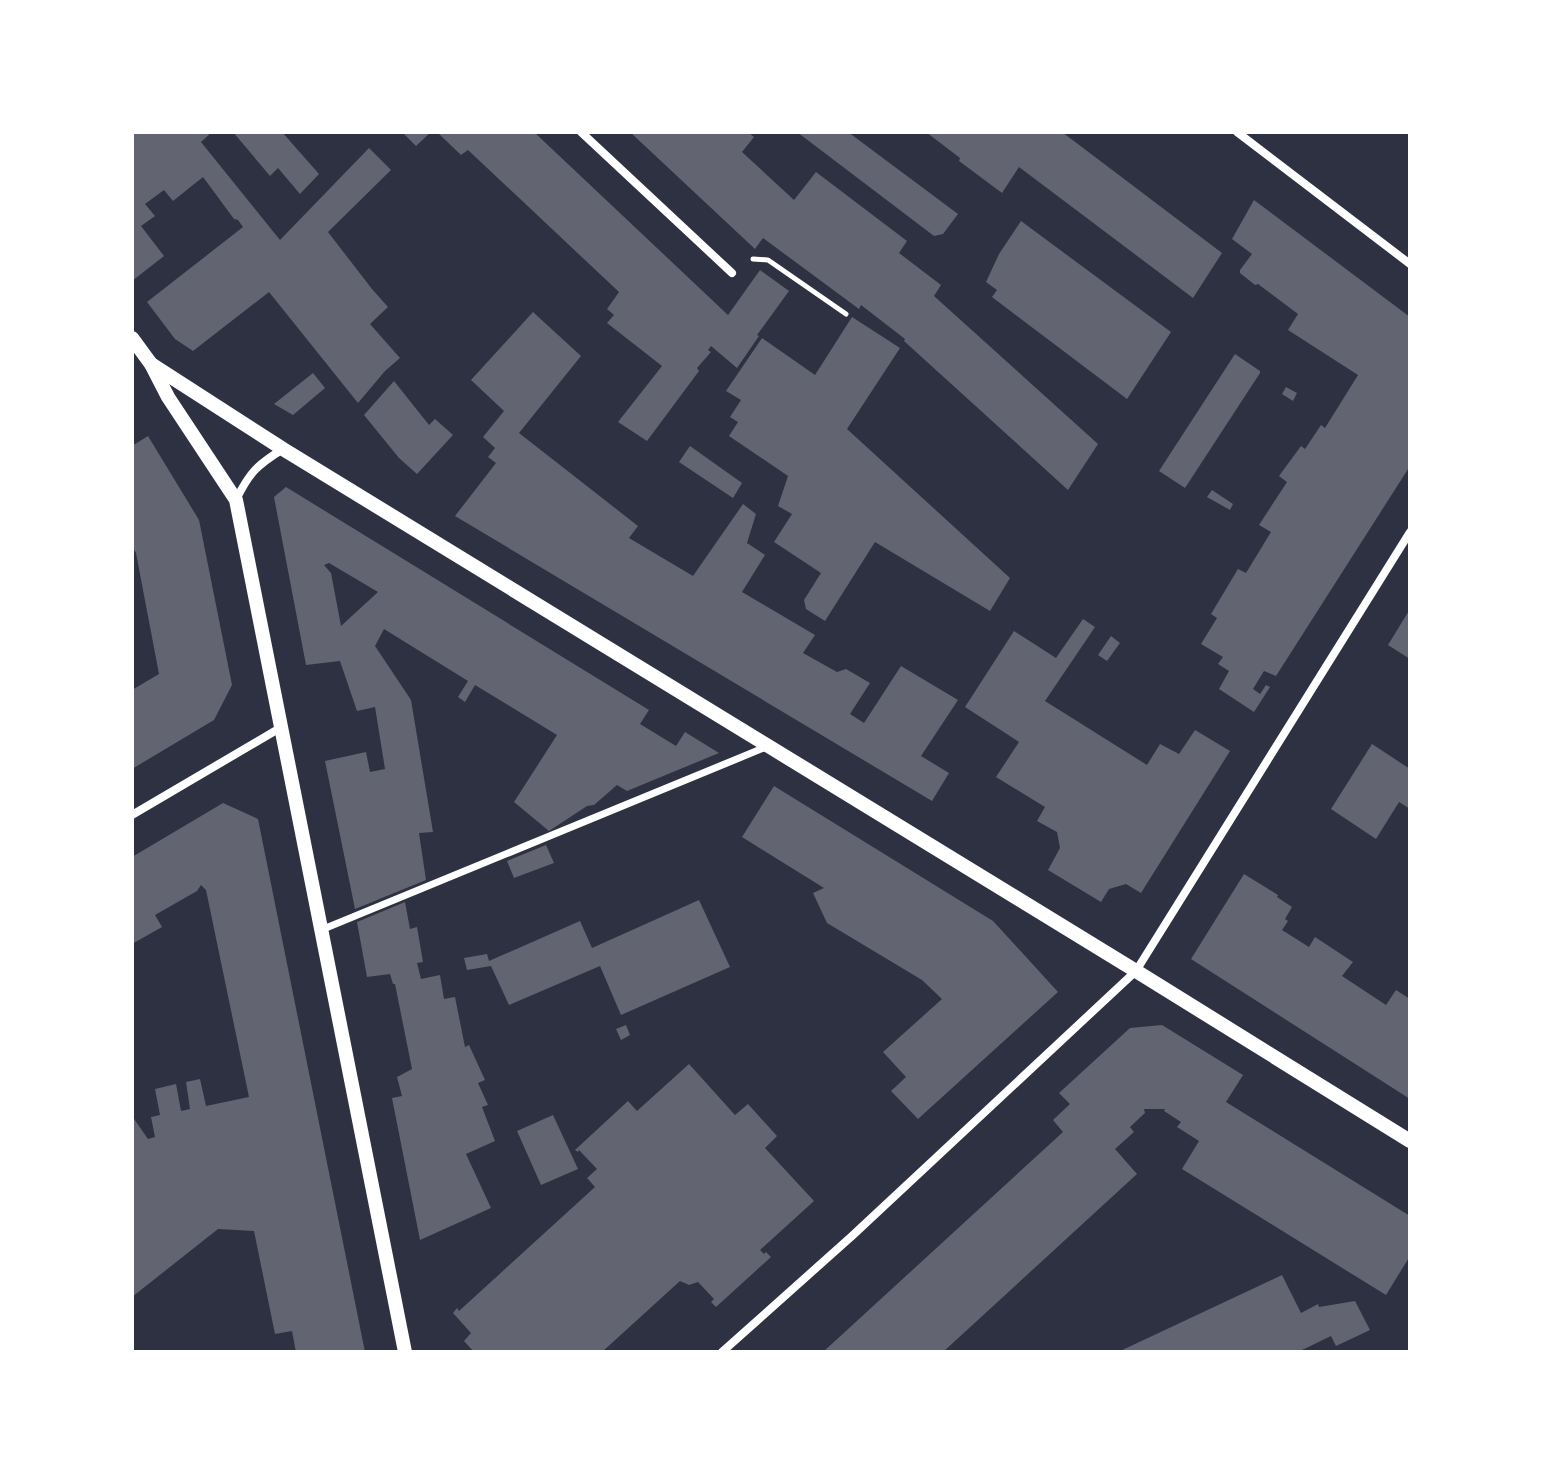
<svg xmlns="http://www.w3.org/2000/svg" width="1542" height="1484" font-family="Poppins,sans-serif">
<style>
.building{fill:#626471;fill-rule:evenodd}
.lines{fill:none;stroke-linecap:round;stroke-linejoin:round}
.path{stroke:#fff;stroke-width:5}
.pedestrian{stroke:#fff;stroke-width:7}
.minor{stroke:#fff;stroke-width:8}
.tertiary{stroke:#fff;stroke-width:14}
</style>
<rect width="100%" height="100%" fill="#2d3142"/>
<g class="building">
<path d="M 132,132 L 212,132 L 201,142 L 280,240 L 369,148 L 391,170 L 328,232 L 372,289 L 388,307 L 370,324 L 400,358 L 385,371 L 358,403 L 269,292 L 193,351 L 175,339 L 147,302 L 243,227 L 238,220 L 234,219 L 203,177 L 173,201 L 164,190 L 145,204 L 155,216 L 141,226 L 164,256 L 132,281 Z"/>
<path d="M 233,132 L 282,132 L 319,174 L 300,194 L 278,168 L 270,176 Z"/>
<path d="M 402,132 L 431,132 L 416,146 Z"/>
<path d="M 437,132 L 534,132 L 728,315 L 760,270 L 789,291 L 757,335 L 759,336 L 737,368 L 711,346 L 708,350 L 711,352 L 697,368 L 699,371 L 647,441 L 618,422 L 662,366 L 607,323 L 614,315 L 607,309 L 619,292 L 468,150 L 461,155 Z"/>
<path d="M 630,132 L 748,132 L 754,137 L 742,152 L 794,200 L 816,172 L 907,241 L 899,253 L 941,285 L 934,296 L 1098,444 L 1068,490 L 904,341 L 905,339 L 861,305 L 859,309 L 763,238 L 755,249 Z"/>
<path d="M 797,132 L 848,132 L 958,214 L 943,234 L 934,236 Z"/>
<path d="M 926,132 L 1062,132 L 1222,253 L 1193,298 L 1019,167 L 1002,193 L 959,161 L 960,158 Z"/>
<path d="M 1254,200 L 1410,317 L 1410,466 L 1276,676 L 1264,671 L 1253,689 L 1260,694 L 1266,685 L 1270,687 L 1254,712 L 1219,689 L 1229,671 L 1218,664 L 1223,657 L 1201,644 L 1217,618 L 1211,614 L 1238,569 L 1246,573 L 1271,532 L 1259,525 L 1287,482 L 1279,476 L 1301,446 L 1305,449 L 1321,425 L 1325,428 L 1358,375 L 1288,330 L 1298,314 L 1258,284 L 1255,285 L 1240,273 L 1240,270 L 1252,254 L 1232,239 Z"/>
<path d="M 1021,221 L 1171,332 L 1127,399 L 992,297 L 997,290 L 986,282 L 999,254 Z"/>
<path d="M 533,312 L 581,356 L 519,433 L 638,526 L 629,538 L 693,576 L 743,504 L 756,514 L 747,543 L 765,555 L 742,592 L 815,635 L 803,653 L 837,672 L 846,669 L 870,683 L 850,714 L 864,723 L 901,666 L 958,700 L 921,756 L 949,773 L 932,801 L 455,516 L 496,463 L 488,457 L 495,448 L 483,437 L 504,411 L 471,380 Z"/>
<path d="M 852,317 L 900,348 L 847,429 L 1010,578 L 990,611 L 875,542 L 825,621 L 806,609 L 804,600 L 821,573 L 774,542 L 792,514 L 778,506 L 788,476 L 729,436 L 738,422 L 730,417 L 741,400 L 726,391 L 762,338 L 815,375 Z"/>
<path d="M 1235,354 L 1260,371 L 1260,373 L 1185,488 L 1159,471 Z"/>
<path d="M 313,373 L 325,388 L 293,415 L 274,404 Z"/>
<path d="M 394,381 L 429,425 L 435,419 L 453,435 L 417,474 L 399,458 L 364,415 Z"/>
<path d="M 1286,387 L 1297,393 L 1293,401 L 1282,394 Z"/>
<path d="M 148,436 L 199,520 L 232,685 L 214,720 L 132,769 L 132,690 L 159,674 L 136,553 L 132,547 L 132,446 Z"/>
<path d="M 690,446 L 742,483 L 733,498 L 679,462 Z"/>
<path d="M 286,487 L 649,710 L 640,724 L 676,746 L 685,732 L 719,753 L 627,791 L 617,785 L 594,805 L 587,806 L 549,831 L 514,802 L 557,735 L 475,685 L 465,702 L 458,697 L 468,681 L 384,629 L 375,646 L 411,700 L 433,832 L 419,833 L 426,880 L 355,909 L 325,761 L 366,752 L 370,772 L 385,769 L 375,707 L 357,711 L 340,661 L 306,665 L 274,497 ZM 329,563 L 378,592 L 341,626 L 331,573 L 324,565 Z"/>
<path d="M 1212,490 L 1233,504 L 1230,510 L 1207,497 Z"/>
<path d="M 1410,609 L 1410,659 L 1388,645 Z"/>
<path d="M 1083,619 L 1095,627 L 1045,701 L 1147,765 L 1160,744 L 1179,754 L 1195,730 L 1230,751 L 1141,893 L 1126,884 L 1109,889 L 1101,902 L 1048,870 L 1060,848 L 1057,832 L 1037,821 L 1045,807 L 996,777 L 1019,742 L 965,707 L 1014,631 L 1056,658 Z"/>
<path d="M 1111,636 L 1120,643 L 1107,661 L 1098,655 Z"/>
<path d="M 1372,744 L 1410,769 L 1410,809 L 1399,802 L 1376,839 L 1331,809 Z"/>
<path d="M 774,786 L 993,921 L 1058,992 L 918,1119 L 891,1091 L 906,1077 L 883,1052 L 942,999 L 922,980 L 827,923 L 813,893 L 824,888 L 742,837 Z"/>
<path d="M 223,803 L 258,819 L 365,1352 L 296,1352 L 292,1331 L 275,1334 L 254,1231 L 218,1229 L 132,1297 L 132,1116 L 148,1139 L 155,1137 L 151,1117 L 160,1115 L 155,1089 L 176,1084 L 181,1111 L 190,1109 L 186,1082 L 200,1079 L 206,1106 L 249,1097 L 206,890 L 201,885 L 197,891 L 155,915 L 162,927 L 132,944 L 132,857 Z"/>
<path d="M 546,845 L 554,863 L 514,878 L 507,861 Z"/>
<path d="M 1244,874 L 1278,895 L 1277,897 L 1292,907 L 1285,919 L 1288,921 L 1282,930 L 1309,947 L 1315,937 L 1353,962 L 1342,976 L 1386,1005 L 1396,990 L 1410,999 L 1410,1099 L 1191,959 Z"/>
<path d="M 699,900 L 730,967 L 621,1015 L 600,966 L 509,1005 L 491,966 L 467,970 L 464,958 L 487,954 L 489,961 L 580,921 L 592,948 Z"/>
<path d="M 405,902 L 410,929 L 417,927 L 423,962 L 417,963 L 421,979 L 440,975 L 444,999 L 455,997 L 465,1047 L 469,1045 L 485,1080 L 478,1083 L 488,1105 L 482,1107 L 495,1141 L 466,1154 L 491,1208 L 420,1240 L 392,1098 L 402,1096 L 397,1077 L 412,1069 L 395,984 L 393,984 L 390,974 L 367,977 L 357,922 Z"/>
<path d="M 626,1025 L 630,1035 L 621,1040 L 616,1029 Z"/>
<path d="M 1162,1025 L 1243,1075 L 1226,1102 L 1410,1216 L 1410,1256 L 1386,1295 L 1182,1169 L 1199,1141 L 1177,1127 L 1181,1122 L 1164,1111 L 1165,1109 L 1144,1109 L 1145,1113 L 1130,1127 L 1134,1132 L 1115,1149 L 1137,1174 L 943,1352 L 823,1352 L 1063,1132 L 1053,1120 L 1070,1104 L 1059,1093 L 1130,1028 Z"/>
<path d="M 689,1064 L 735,1115 L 748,1104 L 777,1136 L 765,1148 L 814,1201 L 760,1250 L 764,1254 L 766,1252 L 771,1257 L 716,1307 L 711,1302 L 714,1299 L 698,1282 L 689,1285 L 680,1281 L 602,1352 L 474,1352 L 464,1341 L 471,1333 L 453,1313 L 457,1308 L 459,1311 L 595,1187 L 587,1178 L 597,1169 L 579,1150 L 578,1152 L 575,1150 L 628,1101 L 637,1111 Z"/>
<path d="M 553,1115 L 578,1169 L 541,1185 L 517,1131 Z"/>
<path d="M 1282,1275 L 1301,1313 L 1318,1304 L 1319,1307 L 1355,1301 L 1370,1330 L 1336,1346 L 1331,1336 L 1298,1352 L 1118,1352 Z"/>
</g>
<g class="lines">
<path class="path" d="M 753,259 L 768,260 L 846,314"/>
<path class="pedestrian" d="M 321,930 L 766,747"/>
<g class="minor">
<path d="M 581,132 L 732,273"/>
<path d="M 1237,132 L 1410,264"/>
<path d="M 236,500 C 249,473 257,465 283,449"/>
<path d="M 132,815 L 280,728"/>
<path d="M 722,1352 L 852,1236 L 1136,971 L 1410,532"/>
</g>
<g class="tertiary">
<path d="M 132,338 L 151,364 L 168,397 L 236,500 L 405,1352"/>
<path d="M 151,364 L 283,449 L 1136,971 L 1410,1141"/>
</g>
</g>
<rect width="1542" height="1484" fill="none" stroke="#ffffff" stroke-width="268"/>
</svg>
